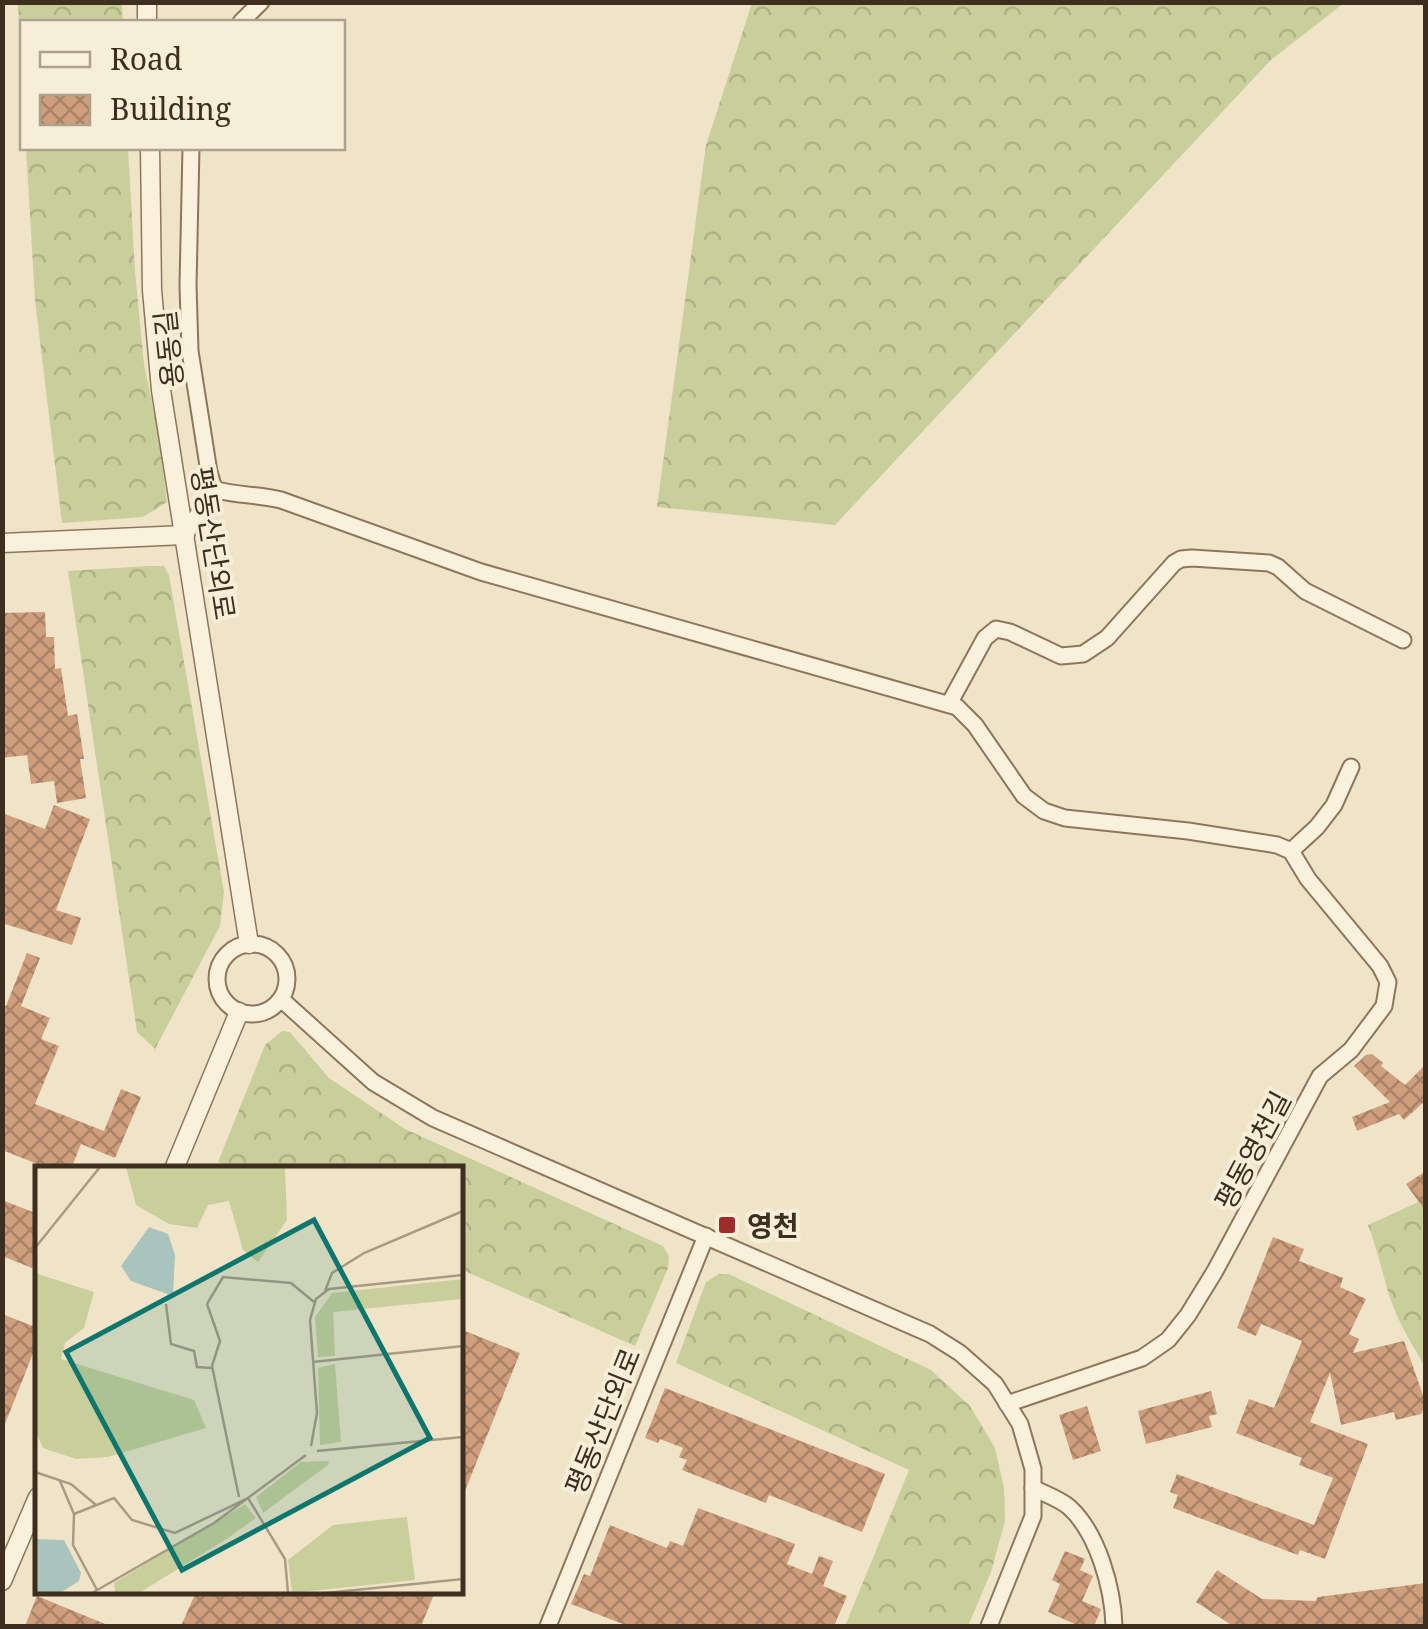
<svg xmlns="http://www.w3.org/2000/svg" width="1428" height="1629" font-family="'Noto Serif','Noto Sans KR',serif">
<style>
.forest{fill:url(#forest-crowns)}
.building{fill:url(#building-cross-hatch)}
.lines{fill:none;stroke-linecap:round;stroke-linejoin:round}
.minor-casing{stroke:#8d765c;stroke-width:19}
.tertiary-casing{stroke:#8d765c;stroke-width:21}
.minor{stroke:#faf1dc;stroke-width:15}
.tertiary{stroke:#faf1dc;stroke-width:18}
.poi-dot{fill:#9e2a2b;stroke:#f7eed8;stroke-width:4}
.labels{text-anchor:middle;dominant-baseline:central;stroke-width:8;stroke-linejoin:round;paint-order:stroke}
.street-label{font-size:28px;fill:#3d2e20;stroke:#f7eed8}
.poi-label{font-size:28px;font-weight:bold;fill:#3d2e20;stroke:#f7eed8;text-anchor:start}
.inset-road{fill:none;stroke:#a89b85;stroke-width:2.5}
.view{fill:#0f766e;fill-opacity:0.15;stroke:#0f766e;stroke-width:5}
.inset-edge{fill:none;stroke:#3d2e20;stroke-width:5}
</style>
<defs>
<pattern id="forest-crowns" width="20" height="18" patternUnits="userSpaceOnUse" patternTransform="scale(2.5)"><rect width="20" height="18" fill="#c9cf9b"/><path d="M2 6a3 3 0 1 1 6 0M12 15a3 3 0 1 1 6 0" fill="none" stroke="#aeb285"/></pattern>
<pattern id="building-cross-hatch" width="8" height="8" patternUnits="userSpaceOnUse" patternTransform="scale(2.5)"><rect width="8" height="8" fill="#cf9f7d"/><path d="M0 0l8 8M0 8l8-8" fill="none" stroke="#a98266"/></pattern>
</defs>
<rect width="100%" height="100%" fill="#f0e4c8"/>
<g class="forest">
<path d="M 18,3 L 122,3 L 123,22 L 22,22 L 22,79 Z"/>
<path d="M 752,3 L 752,2 L 1344,3 L 1271,60 L 835,525 L 657,507 L 706,145 Z"/>
<path d="M 26,148 L 128,148 L 135,271 L 144,364 L 159,437 L 167,502 L 143,517 L 62,523 L 35,300 Z"/>
<path d="M 149,566 L 164,566 L 169,575 L 224,892 L 220,926 L 155,1049 L 137,1032 L 68,571 Z"/>
<path d="M 282,1031 L 290,1032 L 329,1078 L 405,1129 L 663,1246 L 669,1256 L 668,1268 L 635,1346 L 460,1269 L 460,1169 L 233,1169 L 218,1162 L 265,1045 Z"/>
<path d="M 1425,1199 L 1425,1367 C 1412,1344 1397,1321 1389,1295 C 1382,1272 1377,1248 1368,1225 Z"/>
<path d="M 719,1274 L 729,1274 L 931,1370 L 970,1406 L 995,1448 L 1004,1488 L 1005,1521 L 991,1572 L 968,1626 L 845,1626 L 909,1470 L 676,1363 L 706,1282 Z"/>
</g>
<g class="building">
<path d="M 45,612 L 46,637 L 54,637 L 55,669 L 61,668 L 68,716 L 77,714 L 84,759 L 80,759 L 86,798 L 57,803 L 54,781 L 31,784 L 27,755 L 2,758 L 2,613 Z"/>
<path d="M 54,805 L 90,819 L 56,910 L 81,918 L 72,945 L 2,923 L 2,813 L 45,829 Z"/>
<path d="M 27,953 L 40,958 L 21,1006 L 50,1018 L 41,1039 L 59,1046 L 35,1104 L 104,1131 L 121,1089 L 141,1097 L 115,1158 L 81,1144 L 71,1169 L 50,1169 L 2,1150 L 2,1005 L 6,1006 Z"/>
<path d="M 1372,1054 L 1383,1063 L 1381,1066 L 1405,1085 L 1426,1064 L 1426,1100 L 1404,1120 L 1399,1114 L 1357,1131 L 1352,1117 L 1390,1102 L 1354,1066 L 1366,1055 Z"/>
<path d="M 1426,1171 L 1426,1212 L 1406,1184 Z"/>
<path d="M 2,1200 L 38,1214 L 38,1254 L 32,1268 L 2,1256 Z"/>
<path d="M 1273,1237 L 1304,1249 L 1299,1261 L 1343,1278 L 1340,1287 L 1366,1299 L 1349,1334 L 1359,1339 L 1353,1353 L 1404,1341 L 1426,1404 L 1421,1414 L 1396,1420 L 1394,1412 L 1341,1425 L 1330,1373 L 1310,1422 L 1368,1444 L 1325,1559 L 1300,1550 L 1298,1555 L 1173,1508 L 1178,1495 L 1170,1492 L 1177,1474 L 1314,1525 L 1333,1478 L 1299,1465 L 1302,1458 L 1236,1433 L 1249,1399 L 1274,1408 L 1302,1341 L 1261,1324 L 1256,1336 L 1237,1328 Z"/>
<path d="M 2,1314 L 38,1328 L 38,1341 L 3,1429 Z"/>
<path d="M 460,1329 L 520,1353 L 461,1501 L 460,1501 Z"/>
<path d="M 665,1388 L 885,1474 L 862,1532 L 769,1495 L 766,1503 L 682,1470 L 687,1460 L 679,1457 L 683,1448 L 660,1439 L 658,1443 L 645,1438 Z"/>
<path d="M 1211,1391 L 1217,1414 L 1209,1416 L 1212,1427 L 1146,1444 L 1138,1411 Z"/>
<path d="M 1087,1406 L 1101,1451 L 1073,1460 L 1059,1415 Z"/>
<path d="M 698,1508 L 795,1544 L 787,1564 L 812,1574 L 819,1556 L 833,1561 L 823,1586 L 847,1596 L 834,1626 L 628,1626 L 571,1604 L 584,1574 L 590,1576 L 610,1525 L 667,1548 L 670,1541 L 683,1546 Z"/>
<path d="M 1065,1551 L 1085,1559 L 1080,1570 L 1093,1576 L 1082,1601 L 1101,1609 L 1094,1626 L 1079,1626 L 1048,1612 L 1060,1584 L 1052,1580 Z"/>
<path d="M 1217,1570 L 1262,1599 L 1315,1601 L 1318,1597 L 1426,1583 L 1426,1625 L 1233,1626 L 1196,1602 Z"/>
<path d="M 196,1592 L 435,1592 L 421,1626 L 181,1626 Z"/>
<path d="M 37,1596 L 110,1626 L 25,1626 Z"/>
</g>
<g class="lines">
<g class="minor-casing">
<g id="minor">
<path d="M 241,22 L 261,2"/>
<path d="M 214,489 C 236,496 258,494 281,500 L 481,572 L 957,707 L 975,725 L 1024,796 L 1044,811 L 1065,818 L 1188,831 L 1277,845 L 1291,851"/>
<path d="M 185,535 L 214,489 L 209,472 L 190,351 L 188,285 L 191,148"/>
<path d="M 949,704 L 985,638 L 996,629 L 1010,632 L 1061,656 L 1083,654 L 1107,638 L 1174,563 L 1181,559 L 1192,558 L 1269,563 L 1278,567 L 1305,591 L 1403,640"/>
<path d="M 1291,851 L 1317,827 L 1334,805 L 1351,767"/>
<circle cx="252" cy="979" r="35"/>
<path d="M 281,999 L 373,1082 L 433,1118 L 930,1334 L 960,1353 L 995,1384 L 1020,1424 L 1033,1469 L 1033,1516 L 989,1626"/>
<path d="M 1007,1404 L 1142,1358 L 1168,1340 L 1188,1315 L 1215,1271 L 1320,1076 L 1351,1050 L 1384,1006 L 1388,982 L 1380,966 L 1308,879 L 1291,851"/>
<path d="M 1033,1488 C 1045,1494 1060,1499 1069,1507 C 1098,1533 1113,1589 1114,1626"/>
<path d="M 548,1626 L 706,1236"/>
</g>
</g>
<g class="tertiary-casing">
<g id="tertiary">
<path d="M 147,2 L 147,22"/>
<path d="M 150,148 L 152,290 L 161,390 L 249,944"/>
<path d="M 2,543 L 185,535"/>
<path d="M 174,1169 L 239,1012"/>
<path d="M 2,1581 L 38,1497"/>
</g>
</g>
<use href="#minor" class="minor"/>
<use href="#tertiary" class="tertiary"/>
</g>
<rect class="poi-dot" x="717" y="1215" width="20" height="20" rx="5"/>
<g class="labels">
<g class="street-label">
<text transform="translate(168 349) rotate(-96)">용동길</text>
<text transform="translate(214 543) rotate(81)">평동산단외로</text>
<text transform="translate(1252 1150) rotate(-62)">평동영천길</text>
<text transform="translate(602 1421) rotate(-68)">평동산단외로</text>
</g>
<g class="poi-label">
<text x="747" y="1225">영천</text>
</g>
</g>
<g transform="translate(35 1166)">
<rect width="428" height="428" fill="#f0e4c8"/>
<path d="M 91,1 L 250,1 L 252,54 L 223,96 L 208,84 L 194,35 L 173,39 L 162,62 L 134,58 L 101,39 ZM 0,107 L 59,126 L 49,162 L 30,177 L 26,193 L 159,234 L 171,262 L 73,291 L 41,293 L 8,282 L 0,265 ZM 427,113 L 427,133 L 298,146 L 300,190 L 283,191 L 280,151 L 297,127 ZM 300,198 L 306,276 L 285,279 L 283,202 ZM 294,295 L 293,299 L 228,347 L 221,331 L 266,296 ZM 210,338 L 221,352 L 190,374 L 104,427 L 80,427 L 79,417 Z" fill="#c9cf9b"/>
<path d="M 372,351 L 380,414 L 257,427 L 253,394 L 298,359 Z" fill="#c9cf9b"/>
<path d="M 114,61 L 133,68 L 140,89 L 138,130 L 96,115 L 86,100 ZM 0,373 L 29,374 L 46,407 L 44,415 L 25,427 L 0,427 Z" fill="#a9c4bc"/>
<path class="inset-road" d="M 0,82 L 65,1M 290,125 L 297,107 L 329,87 L 428,45M 131,138 L 136,178 L 159,185 L 162,201 L 177,202M 172,138 L 185,175 L 177,200 L 204,331M 172,138 L 188,111 L 256,117 L 279,136M 278,196 L 428,180M 276,280 L 282,247 L 275,154 L 281,133 L 294,123 L 428,109M 282,285 L 428,271M 0,306 L 36,318 L 61,339M 25,315 L 39,348 L 38,379 L 62,424M 39,348 L 79,332 L 97,354 L 140,367 L 213,332 L 250,393 L 253,427M 57,427 L 179,357 L 271,289M 291,427 L 428,413"/>
<path class="view" d="M 279,54 L 395,272 L 147,404 L 31,186 Z"/>
<rect width="428" height="428" class="inset-edge"/>
</g>
<rect width="1428" height="1629" fill="none" stroke="#3d2e20" stroke-width="10"/>
<rect x="20" y="20" width="325" height="130" fill="#f7eed8" stroke="#ada18e" stroke-width="2.5"/>
<rect x="40" y="52" width="50" height="15" fill="#faf1dc" stroke="#ada18e" stroke-width="2.5"/>
<text x="110" y="70" font-size="30" fill="#3d2e20">Road</text>
<rect x="40" y="95" width="50" height="30" fill="url(#building-cross-hatch)" stroke="#ada18e" stroke-width="2.5"/>
<text x="110" y="120" font-size="30" fill="#3d2e20">Building</text>
</svg>
